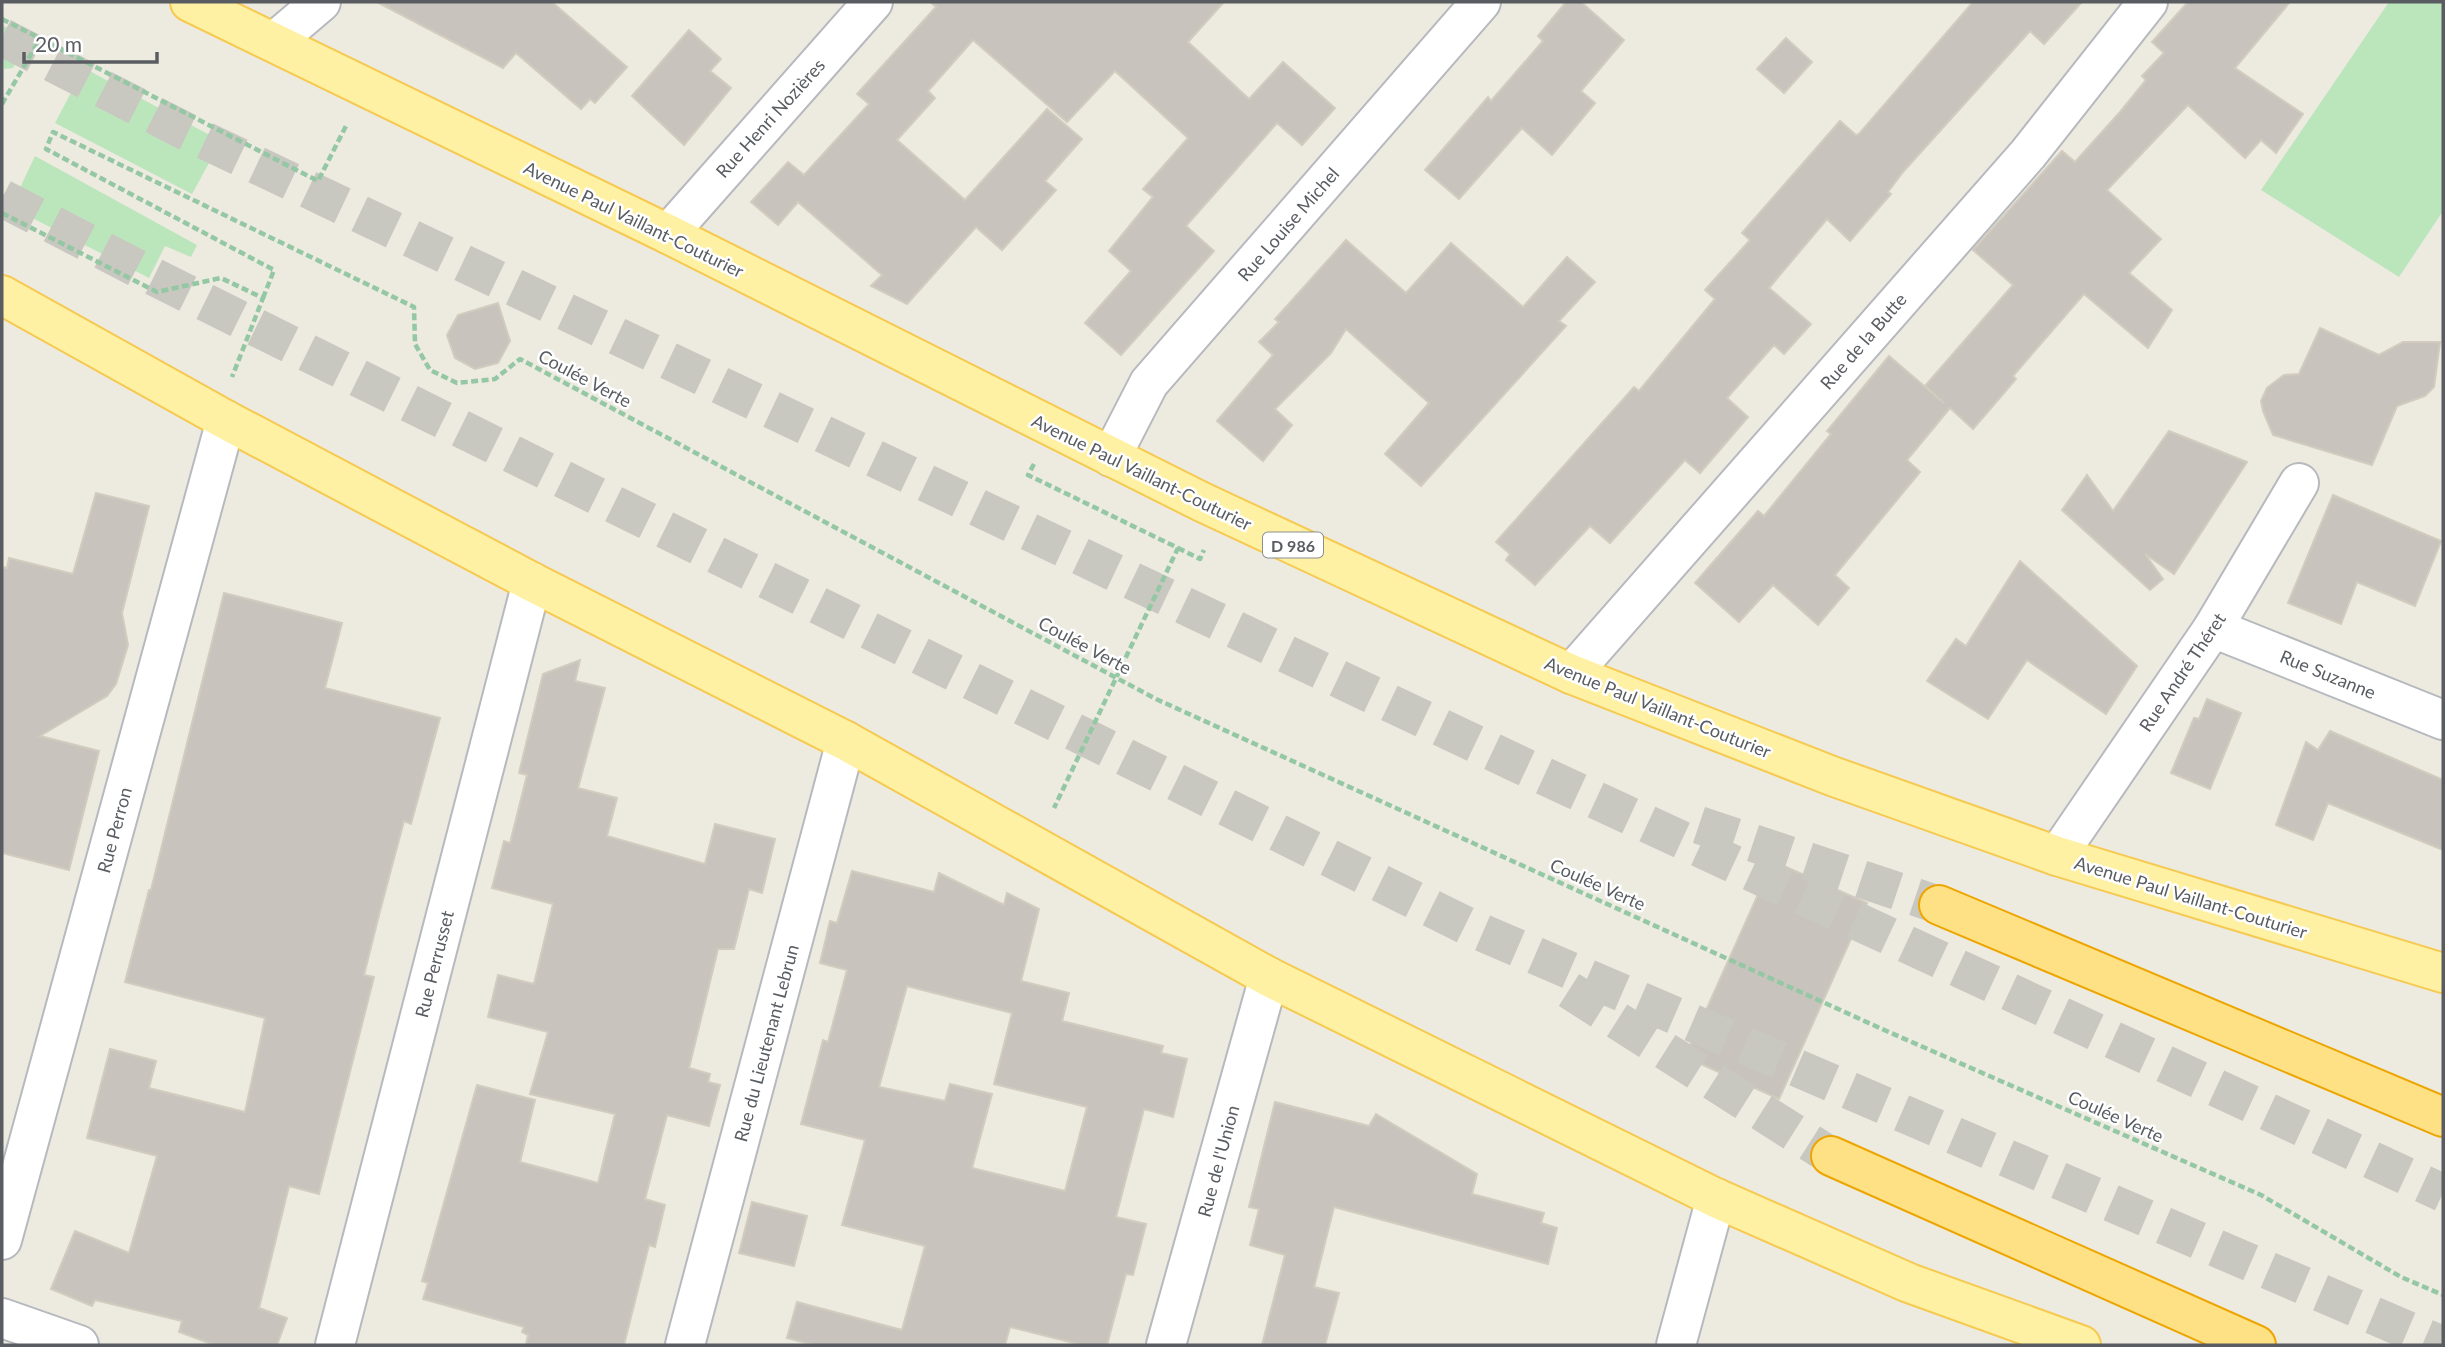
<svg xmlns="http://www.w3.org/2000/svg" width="2445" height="1347" font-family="Lato,sans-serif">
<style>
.green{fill:#bbe6bc}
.building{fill:#c8c4bd;stroke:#d2ccbf;stroke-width:2;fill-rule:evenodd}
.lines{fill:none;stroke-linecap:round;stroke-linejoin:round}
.highway-tunnel{stroke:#c8c7c0;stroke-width:38;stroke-dasharray:38 19;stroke-linecap:butt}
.street-casing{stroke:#b6b9be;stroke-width:42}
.primary-casing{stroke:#f6c950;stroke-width:42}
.highway-casing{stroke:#eda500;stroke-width:42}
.path{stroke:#94c7a3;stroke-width:4.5;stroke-dasharray:7 3.5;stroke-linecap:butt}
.street{stroke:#fff;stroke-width:38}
.primary{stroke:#fff1a3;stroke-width:38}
.highway{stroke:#ffe185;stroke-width:38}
.labels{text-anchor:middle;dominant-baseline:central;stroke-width:5;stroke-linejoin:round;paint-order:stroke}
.shield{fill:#fff;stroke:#8b8e91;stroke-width:2}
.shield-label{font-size:16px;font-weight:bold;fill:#595d62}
.street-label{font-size:18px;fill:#595d62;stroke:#fff}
</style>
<rect width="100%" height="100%" fill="#edeae0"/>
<g class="green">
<path d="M 2389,2 L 2443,2 L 2443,211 L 2399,277 L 2261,190 Z"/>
<path d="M 2,25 L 23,36 L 24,47 L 13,68 L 4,69 Z"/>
<path d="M 84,68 L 221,141 L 192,194 L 55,123 Z"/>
<path d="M 35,156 L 197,245 L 191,257 L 165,246 L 149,278 L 11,207 Z"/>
</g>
<g class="building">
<path d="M 377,2 L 552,2 L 627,67 L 595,103 L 590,99 L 581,109 L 516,53 L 503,68 Z"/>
<path d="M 930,2 L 1224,2 L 1188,42 L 1249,99 L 1283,62 L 1335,108 L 1302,145 L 1277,123 L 1186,226 L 1214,251 L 1121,355 L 1085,323 L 1131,271 L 1109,251 L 1153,197 L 1143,189 L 1188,138 L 1115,71 L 1067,122 L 973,40 L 928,91 L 935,98 L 897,140 L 965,200 L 1047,109 L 1082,139 L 1045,181 L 1056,190 L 1002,250 L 976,227 L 907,304 L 871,286 L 882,275 L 798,202 L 778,225 L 751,202 L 788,162 L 804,175 L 869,104 L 857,94 L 936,7 Z"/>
<path d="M 1566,2 L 1581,2 L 1624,40 L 1581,91 L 1595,103 L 1552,155 L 1522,128 L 1459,199 L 1425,170 L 1488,97 L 1491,101 L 1543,41 L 1538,36 Z"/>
<path d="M 1973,2 L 2082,2 L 2044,44 L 2030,31 L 1903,172 L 1888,192 L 1891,194 L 1850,241 L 1827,219 L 1769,288 L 1811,324 L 1784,354 L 1774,345 L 1727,398 L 1748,417 L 1700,473 L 1685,460 L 1610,543 L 1590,526 L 1535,585 L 1506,560 L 1510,554 L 1496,542 L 1634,387 L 1639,391 L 1715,299 L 1705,290 L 1750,240 L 1742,233 L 1840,121 L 1856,135 L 1859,134 Z"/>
<path d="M 2188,2 L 2290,2 L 2235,68 L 2303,114 L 2276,153 L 2261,140 L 2245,158 L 2188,105 L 2107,190 L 2161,239 L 2129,273 L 2172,310 L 2148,348 L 2084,294 L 2013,376 L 2016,379 L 1973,429 L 1950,408 L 1907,460 L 1920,472 L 1835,575 L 1849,588 L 1818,625 L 1773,585 L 1739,622 L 1695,583 L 1758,511 L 1764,516 L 1831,434 L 1827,431 L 1889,356 L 1944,403 L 1925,386 L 2013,285 L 1973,250 L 2062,151 L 2075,162 L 2120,112 L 2146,80 L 2142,76 L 2164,53 L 2152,42 Z"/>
<path d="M 689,30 L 721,59 L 710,71 L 731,88 L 684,145 L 632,96 Z"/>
<path d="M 1786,38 L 1812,62 L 1784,93 L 1757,69 Z"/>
<path d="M 1346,240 L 1406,293 L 1451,243 L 1523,307 L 1567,257 L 1595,282 L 1559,321 L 1566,326 L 1421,486 L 1385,454 L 1429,403 L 1346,329 L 1331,353 L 1275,409 L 1292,425 L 1263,461 L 1217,421 L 1273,355 L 1259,342 L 1279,322 L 1275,319 Z"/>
<path d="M 498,303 L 510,341 L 498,363 L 475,369 L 455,358 L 447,335 L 458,315 Z"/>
<path d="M 2320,328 L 2379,355 L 2403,342 L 2440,342 L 2434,387 L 2425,396 L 2397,406 L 2372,465 L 2273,435 L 2263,411 L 2261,401 L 2267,388 L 2284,375 L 2299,374 Z"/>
<path d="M 2169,431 L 2247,462 L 2174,574 L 2145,554 L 2163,579 L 2150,590 L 2062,510 L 2087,475 L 2113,511 Z"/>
<path d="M 96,493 L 149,506 L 122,613 L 128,645 L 116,684 L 107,696 L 40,736 L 99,751 L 69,870 L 2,853 L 2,567 L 7,568 L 9,558 L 73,574 Z"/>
<path d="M 2333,495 L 2441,541 L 2415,606 L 2357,582 L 2341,624 L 2288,603 Z"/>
<path d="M 2020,561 L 2137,666 L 2106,714 L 2027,660 L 1988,719 L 1927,681 L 1956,639 L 1966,646 Z"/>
<path d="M 224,593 L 342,623 L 325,688 L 440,718 L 411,824 L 404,821 L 380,911 L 364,975 L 374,977 L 319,1194 L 289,1186 L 259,1308 L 287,1318 L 277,1345 L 214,1345 L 179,1332 L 182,1321 L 95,1300 L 92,1306 L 51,1289 L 75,1231 L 129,1253 L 157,1156 L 87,1138 L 110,1049 L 156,1061 L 149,1088 L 245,1112 L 265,1018 L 125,982 L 149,890 L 151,890 Z"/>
<path d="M 580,660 L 575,681 L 605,688 L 578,788 L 617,798 L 607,836 L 705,864 L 715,824 L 775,839 L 762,893 L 749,889 L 734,949 L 718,949 L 689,1068 L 710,1074 L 708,1082 L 720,1085 L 709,1126 L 667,1115 L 645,1199 L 665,1205 L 655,1247 L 649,1245 L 624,1345 L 526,1345 L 528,1335 L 522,1332 L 524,1327 L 423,1299 L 428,1283 L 422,1281 L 477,1085 L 535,1100 L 520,1162 L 598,1183 L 615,1114 L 530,1094 L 548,1032 L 488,1017 L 498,975 L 534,984 L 553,904 L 492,888 L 504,841 L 510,843 L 527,775 L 519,773 L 543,674 Z"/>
<path d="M 2207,699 L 2241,713 L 2210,789 L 2171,773 L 2194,718 L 2199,719 Z"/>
<path d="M 2330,731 L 2443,780 L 2443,850 L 2328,803 L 2313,840 L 2276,825 L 2306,742 L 2318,750 Z"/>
<path d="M 1773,861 L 1867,903 L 1779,1099 L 1685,1057 Z"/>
<path d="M 852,871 L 934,892 L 939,873 L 1004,905 L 1007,893 L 1039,909 L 1021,981 L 1069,993 L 1062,1021 L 1163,1046 L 1161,1053 L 1187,1059 L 1173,1117 L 1144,1109 L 1116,1217 L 1146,1224 L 1133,1275 L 1126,1274 L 1107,1345 L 1082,1345 L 1010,1327 L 1005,1345 L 814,1345 L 787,1338 L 797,1302 L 902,1330 L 925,1246 L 842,1225 L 865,1140 L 801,1124 L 823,1040 L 828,1042 L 847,970 L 820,963 L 830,921 L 837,923 ZM 907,986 L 1012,1013 L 994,1084 L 1087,1107 L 1065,1191 L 972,1168 L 992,1094 L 950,1084 L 945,1101 L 879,1087 Z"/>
<path d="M 1275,1102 L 1369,1126 L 1376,1114 L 1477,1174 L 1472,1194 L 1544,1213 L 1541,1223 L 1557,1228 L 1548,1264 L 1334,1207 L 1314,1287 L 1339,1293 L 1325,1345 L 1262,1345 L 1285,1255 L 1250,1245 L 1259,1209 L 1249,1207 Z"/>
<path d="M 752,1202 L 807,1216 L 794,1266 L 739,1253 Z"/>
</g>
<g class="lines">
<g class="highway-tunnel">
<path d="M 2,37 L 185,131 L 1516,763 L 2443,1193"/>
<path d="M 2,198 L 146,273 L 1469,927 L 2442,1345"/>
<path d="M 1699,825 L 1939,905"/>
<path d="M 1569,990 L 1831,1156"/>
</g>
<g class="street-casing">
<g id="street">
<path d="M 274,42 L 321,2"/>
<path d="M 668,234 L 873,2"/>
<path d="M 1111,457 L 1149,383 L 1481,2"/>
<path d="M 2213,628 L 2443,720"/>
<path d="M 1571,674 L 2028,154 L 2148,2"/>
<path d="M 2057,856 L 2213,628 L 2299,483"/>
<path d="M 2,1240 L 226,420"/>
<path d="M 2,1318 L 79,1345"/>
<path d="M 335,1345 L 532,582"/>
<path d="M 685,1345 L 846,741"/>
<path d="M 1166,1345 L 1269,977"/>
<path d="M 1676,1345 L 1716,1198"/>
</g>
</g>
<g class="primary-casing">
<g id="primary">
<path d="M 190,2 L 668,234 L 1202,502 L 1571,674 L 1832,776 L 2057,856 L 2443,973"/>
<path d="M 2,295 L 226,420 L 532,582 L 846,741 L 1269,977 L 1716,1198 L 1909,1283 L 2081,1345"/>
</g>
</g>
<g class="highway-casing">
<g id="highway">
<path d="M 1939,905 L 2443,1117"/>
<path d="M 1831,1156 L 2256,1345"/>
</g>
</g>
<g class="path">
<path d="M 2,19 L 318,181 L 347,124"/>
<path d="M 2,104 L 40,39"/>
<path d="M 2,213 L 157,292 L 221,278 L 263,298 L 232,377"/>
<path d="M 263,298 L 274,270 L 46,149 L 53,132 L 414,307 L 415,344 L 430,370 L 457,383 L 495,379 L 520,359 L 1156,699 L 1882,1029 L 2261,1195 L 2401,1277 L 2443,1295"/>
<path d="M 1034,464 L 1028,475 L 1178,548 L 1054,808"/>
<path d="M 1178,548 L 1200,559 L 1204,550"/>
</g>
<use href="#street" class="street"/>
<use href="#primary" class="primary"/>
<use href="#highway" class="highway"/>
</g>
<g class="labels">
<rect class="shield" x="1263" y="532.5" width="60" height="25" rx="5"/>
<g class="shield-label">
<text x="1293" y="545">D 986</text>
</g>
<g class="street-label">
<text transform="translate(770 118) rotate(-48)">Rue Henri Nozières</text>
<text transform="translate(634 219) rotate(26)">Avenue Paul Vaillant-Couturier</text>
<text transform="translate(1288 224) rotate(-49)">Rue Louise Michel</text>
<text transform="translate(1863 341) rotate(-49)">Rue de la Butte</text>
<text transform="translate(585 378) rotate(28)">Coulée Verte</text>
<text transform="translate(1142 472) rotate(26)">Avenue Paul Vaillant-Couturier</text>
<text transform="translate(1085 645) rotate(28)">Coulée Verte</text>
<text transform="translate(2182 672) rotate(-56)">Rue André Théret</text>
<text transform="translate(2328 674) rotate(22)">Rue Suzanne</text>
<text transform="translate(1658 707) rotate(22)">Avenue Paul Vaillant-Couturier</text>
<text transform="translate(114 830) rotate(-75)">Rue Perron</text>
<text transform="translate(1598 884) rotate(24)">Coulée Verte</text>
<text transform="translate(2191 897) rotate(17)">Avenue Paul Vaillant-Couturier</text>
<text transform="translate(434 964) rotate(-76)">Rue Perrusset</text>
<text transform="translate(766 1043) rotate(-75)">Rue du Lieutenant Lebrun</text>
<text transform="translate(2116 1116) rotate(24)">Coulée Verte</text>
<text transform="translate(1218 1161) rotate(-75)">Rue de l'Union</text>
</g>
</g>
<rect width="2445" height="1347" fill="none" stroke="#595d62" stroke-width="7"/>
<path d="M24 52v10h133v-10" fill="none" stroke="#595d62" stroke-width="3.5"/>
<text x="35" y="52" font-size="21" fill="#595d62" stroke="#ffffff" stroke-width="5" paint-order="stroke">20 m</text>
</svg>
